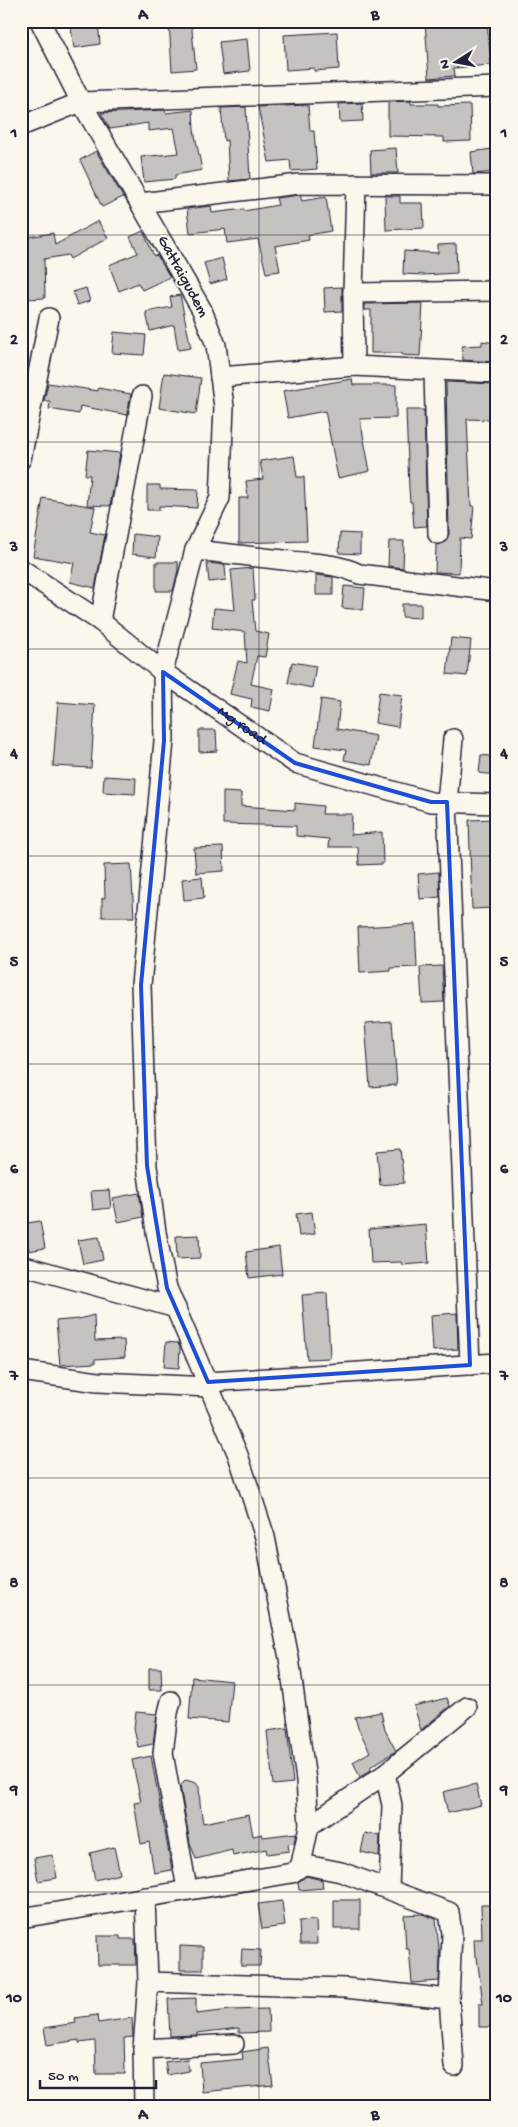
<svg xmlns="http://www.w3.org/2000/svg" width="518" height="2127" font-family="'Gochi Hand',sans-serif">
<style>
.building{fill:#c6c2c0;stroke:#22223b}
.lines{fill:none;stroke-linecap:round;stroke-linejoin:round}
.minor-casing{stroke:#22223b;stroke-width:22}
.minor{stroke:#fbf7ec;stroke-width:19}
.marked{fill:none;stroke:#1d4ed8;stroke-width:4;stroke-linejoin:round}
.grid{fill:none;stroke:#22223b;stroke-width:1;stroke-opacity:0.55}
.labels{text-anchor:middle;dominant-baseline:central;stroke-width:4;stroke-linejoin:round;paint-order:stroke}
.street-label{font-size:16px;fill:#22223b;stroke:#fbf7ec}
.neatline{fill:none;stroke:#22223b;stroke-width:2}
.grid-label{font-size:16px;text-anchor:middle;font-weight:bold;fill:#22223b}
</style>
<rect width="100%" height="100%" fill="#fbf7ec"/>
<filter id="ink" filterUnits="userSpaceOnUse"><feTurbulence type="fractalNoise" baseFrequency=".02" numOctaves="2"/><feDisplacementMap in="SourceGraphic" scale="10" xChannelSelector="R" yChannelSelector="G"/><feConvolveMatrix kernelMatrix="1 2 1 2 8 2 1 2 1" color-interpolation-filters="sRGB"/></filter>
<g filter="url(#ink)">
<g class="building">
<path d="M 70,21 L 98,21 L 100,44 L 74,48 Z"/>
<path d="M 169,21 L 191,21 L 196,69 L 172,71 Z"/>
<path d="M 425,21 L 487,21 L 491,65 L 454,68 L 455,76 L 429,78 Z"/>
<path d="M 337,32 L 339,69 L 314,71 L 314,68 L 286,70 L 284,35 Z"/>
<path d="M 247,39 L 250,71 L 223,74 L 219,42 Z"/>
<path d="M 411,101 L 411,104 L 438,104 L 438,106 L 470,105 L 471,141 L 444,142 L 444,137 L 388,136 L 388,102 Z"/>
<path d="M 362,103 L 363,121 L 340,122 L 339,104 Z"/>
<path d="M 308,105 L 310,131 L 314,131 L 317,169 L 291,171 L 290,160 L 269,162 L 258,107 Z"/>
<path d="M 246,107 L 250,179 L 229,181 L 227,140 L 224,141 L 221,108 Z"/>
<path d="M 165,110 L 166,113 L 193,110 L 194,130 L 202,170 L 175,175 L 175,179 L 144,182 L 141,157 L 179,153 L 174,128 L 148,131 L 148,123 L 110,129 L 101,113 Z"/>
<path d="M 396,148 L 398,173 L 371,173 L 370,150 Z"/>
<path d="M 492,149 L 495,172 L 473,174 L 471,152 Z"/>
<path d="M 96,151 L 123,197 L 102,207 L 80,160 Z"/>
<path d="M 300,195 L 302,201 L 326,197 L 331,231 L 308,235 L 309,240 L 275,246 L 280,271 L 266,273 L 258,239 L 227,243 L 225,229 L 190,233 L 187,209 L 211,206 L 212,213 L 244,209 L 244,211 L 278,205 L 276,198 Z"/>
<path d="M 385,196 L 400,196 L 400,203 L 423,203 L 424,228 L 386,230 Z"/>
<path d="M 98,221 L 108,238 L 70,259 L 68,255 L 44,259 L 45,298 L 25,299 L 24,274 L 26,274 L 21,238 L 53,233 L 55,245 Z"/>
<path d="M 143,231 L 154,256 L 157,255 L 170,277 L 142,290 L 138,283 L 119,291 L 109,265 L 138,253 L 130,237 Z"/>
<path d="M 456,244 L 457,273 L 423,275 L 403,274 L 404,251 L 438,253 L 438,245 Z"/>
<path d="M 222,258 L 227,279 L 210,284 L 204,263 Z"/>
<path d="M 342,287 L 342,311 L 325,312 L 324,288 Z"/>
<path d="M 86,288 L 90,301 L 77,305 L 73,292 Z"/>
<path d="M 180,295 L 191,348 L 178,350 L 174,325 L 150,331 L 146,312 L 172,307 L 170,297 Z"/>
<path d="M 423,303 L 420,356 L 402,355 L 402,353 L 371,353 L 371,310 L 364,310 L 364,304 Z"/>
<path d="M 114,332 L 146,335 L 144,355 L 112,353 Z"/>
<path d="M 482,341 L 497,343 L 497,362 L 463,360 L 462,346 L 482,345 Z"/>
<path d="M 164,373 L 201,378 L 196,414 L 159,408 Z"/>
<path d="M 352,379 L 353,385 L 396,385 L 396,418 L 360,419 L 370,471 L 338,478 L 325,411 L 288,418 L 283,391 Z"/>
<path d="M 446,382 L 497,384 L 497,420 L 467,419 L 471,506 L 474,506 L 471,539 L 460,538 L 459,573 L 435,572 L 436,545 L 444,543 L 449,534 Z"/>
<path d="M 48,383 L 98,391 L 98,388 L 131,394 L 127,415 L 80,406 L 79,414 L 49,409 L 50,401 L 44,401 Z"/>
<path d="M 406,410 L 424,410 L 427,526 L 414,527 L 412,502 L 410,502 L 409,488 Z"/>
<path d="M 88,450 L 120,453 L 110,506 L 87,505 L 90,475 L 85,475 Z"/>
<path d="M 294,456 L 297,477 L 304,477 L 307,541 L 239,543 L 239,498 L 248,498 L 246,481 L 263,479 L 260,461 Z"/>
<path d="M 147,485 L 160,485 L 160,489 L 198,490 L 197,508 L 159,506 L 159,510 L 147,510 Z"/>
<path d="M 43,498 L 95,507 L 90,532 L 105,535 L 95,588 L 70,582 L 74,563 L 33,556 Z"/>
<path d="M 340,533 L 360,534 L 360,554 L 339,553 Z"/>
<path d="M 133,534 L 158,537 L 156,557 L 132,554 Z"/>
<path d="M 389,541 L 404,541 L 403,568 L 388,566 Z"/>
<path d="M 156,562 L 178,562 L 178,570 L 173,591 L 156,591 Z"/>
<path d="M 207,563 L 225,565 L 226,580 L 209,582 Z"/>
<path d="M 253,568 L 255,600 L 252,600 L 255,631 L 269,634 L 265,657 L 257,656 L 251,684 L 274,689 L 270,711 L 251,707 L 252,699 L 230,694 L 238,661 L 247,663 L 245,632 L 212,628 L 214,608 L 235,610 L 231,570 Z"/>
<path d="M 316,575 L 333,577 L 333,595 L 316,595 Z"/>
<path d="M 344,586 L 365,588 L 363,610 L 342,608 Z"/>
<path d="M 402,604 L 421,604 L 421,618 L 402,617 Z"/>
<path d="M 451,638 L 471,640 L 467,676 L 447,674 Z"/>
<path d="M 292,662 L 316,666 L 312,688 L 288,683 Z"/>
<path d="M 379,692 L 402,695 L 398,727 L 375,723 Z"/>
<path d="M 321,699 L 340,702 L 337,729 L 376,736 L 371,765 L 344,760 L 346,750 L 315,746 Z"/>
<path d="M 58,702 L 95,705 L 91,768 L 53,766 Z"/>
<path d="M 199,730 L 216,730 L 217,751 L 199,752 Z"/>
<path d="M 481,755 L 497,757 L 497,775 L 479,773 Z"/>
<path d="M 104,776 L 136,778 L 135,794 L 103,792 Z"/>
<path d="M 223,792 L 241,793 L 241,806 L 295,810 L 295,803 L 323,806 L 322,814 L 352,814 L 351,835 L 382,832 L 383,864 L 359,865 L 358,847 L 328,847 L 329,839 L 296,836 L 296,826 L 223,824 Z"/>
<path d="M 494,819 L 495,908 L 472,909 L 469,820 Z"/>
<path d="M 223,847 L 224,871 L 196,873 L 194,848 Z"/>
<path d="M 131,864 L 134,917 L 102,917 L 102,898 L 105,898 L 104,865 Z"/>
<path d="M 439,872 L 440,897 L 420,899 L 418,874 Z"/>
<path d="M 202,877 L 204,898 L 184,900 L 182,879 Z"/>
<path d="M 415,924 L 417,967 L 391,968 L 391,971 L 360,973 L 358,927 Z"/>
<path d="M 442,966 L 444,1002 L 422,1003 L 420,967 Z"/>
<path d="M 392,1021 L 397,1085 L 370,1087 L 365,1023 Z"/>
<path d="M 400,1149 L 404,1183 L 380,1185 L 377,1151 Z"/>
<path d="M 109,1190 L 111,1208 L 93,1210 L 91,1191 Z"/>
<path d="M 139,1193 L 143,1217 L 118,1222 L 113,1198 Z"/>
<path d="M 312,1212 L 315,1234 L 299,1236 L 296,1214 Z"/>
<path d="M 40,1221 L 45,1248 L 29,1251 L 28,1245 L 21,1246 L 21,1224 Z"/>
<path d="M 426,1224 L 429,1263 L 402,1265 L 401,1262 L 371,1263 L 369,1229 Z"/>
<path d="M 199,1235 L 200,1258 L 177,1259 L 176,1236 Z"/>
<path d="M 99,1237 L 103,1260 L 83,1264 L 78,1240 Z"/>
<path d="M 279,1247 L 282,1274 L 249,1278 L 246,1252 Z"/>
<path d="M 327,1293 L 330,1358 L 307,1359 L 302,1295 Z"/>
<path d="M 457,1313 L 458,1349 L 433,1351 L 431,1315 Z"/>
<path d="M 94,1315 L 95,1341 L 124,1340 L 125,1357 L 95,1359 L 95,1363 L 60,1365 L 56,1321 L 79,1319 Z"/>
<path d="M 166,1342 L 178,1343 L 180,1348 L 179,1368 L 164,1367 Z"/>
<path d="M 149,1668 L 161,1668 L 162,1690 L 149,1690 Z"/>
<path d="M 192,1677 L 232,1681 L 228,1722 L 189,1719 Z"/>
<path d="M 447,1698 L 450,1706 L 421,1730 L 414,1706 Z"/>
<path d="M 136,1712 L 157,1714 L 153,1744 L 138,1747 L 134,1728 Z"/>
<path d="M 381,1712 L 385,1730 L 396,1751 L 370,1767 L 371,1770 L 360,1777 L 353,1762 L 370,1752 L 358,1728 L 355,1717 Z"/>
<path d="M 287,1728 L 293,1783 L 273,1785 L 267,1731 Z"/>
<path d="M 151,1756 L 172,1870 L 154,1873 L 149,1842 L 141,1844 L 134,1803 L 141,1802 L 132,1760 Z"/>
<path d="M 186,1780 L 196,1783 L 199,1787 L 200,1804 L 203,1823 L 249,1814 L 253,1836 L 262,1834 L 263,1837 L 296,1833 L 294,1843 L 288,1844 L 289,1851 L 267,1854 L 266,1849 L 233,1856 L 232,1850 L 196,1859 L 190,1843 L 180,1786 Z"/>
<path d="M 476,1784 L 481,1805 L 448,1813 L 443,1792 Z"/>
<path d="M 365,1833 L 380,1836 L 379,1856 L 361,1852 Z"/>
<path d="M 114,1847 L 120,1874 L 95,1880 L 90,1853 Z"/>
<path d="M 53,1855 L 57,1878 L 38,1881 L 34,1858 Z"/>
<path d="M 306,1876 L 322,1880 L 323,1888 L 299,1890 L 298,1882 Z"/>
<rect x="334" y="1900" width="26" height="29"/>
<path d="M 282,1901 L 285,1926 L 262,1929 L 258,1904 Z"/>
<path d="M 481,1905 L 497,1905 L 497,2027 L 479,2027 L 479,2004 L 483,2004 L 477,1957 L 475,1957 L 474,1939 L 482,1939 Z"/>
<path d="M 422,1914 L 436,1919 L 440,1958 L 439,1981 L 412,1983 L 409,1949 L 406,1949 L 404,1915 Z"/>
<path d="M 316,1920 L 317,1944 L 300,1944 L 299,1921 Z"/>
<path d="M 97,1936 L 120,1936 L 120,1939 L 135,1939 L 136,1965 L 98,1965 Z"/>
<path d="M 180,1946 L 203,1947 L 203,1970 L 180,1970 Z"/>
<path d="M 242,1949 L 261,1950 L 260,1966 L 241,1966 Z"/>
<path d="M 196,1998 L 196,2014 L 230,2010 L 268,2009 L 269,2032 L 239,2033 L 239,2028 L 197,2033 L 197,2035 L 170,2036 L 168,1999 Z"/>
<path d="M 97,2015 L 98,2023 L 132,2018 L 133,2037 L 124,2038 L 125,2074 L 96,2074 L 95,2041 L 79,2043 L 79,2040 L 47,2045 L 44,2028 L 76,2023 L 75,2018 Z"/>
<path d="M 268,2048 L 273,2085 L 202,2092 L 200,2063 L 243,2059 L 242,2052 Z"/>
<path d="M 187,2059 L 189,2071 L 167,2075 L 165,2062 Z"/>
</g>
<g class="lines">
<g class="minor-casing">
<g id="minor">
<path d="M 21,126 L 81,102 L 497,87"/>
<path d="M 140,203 L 299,184 L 497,185"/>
<path d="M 353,293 L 497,291"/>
<path d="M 354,366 L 353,293 L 356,184"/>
<path d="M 434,371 L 438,534"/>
<path d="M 220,377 L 354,366 L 497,373"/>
<path d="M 21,459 L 49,318"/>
<path d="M 195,550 C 224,553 254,557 284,560 C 310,564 334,562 359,574 L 497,591"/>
<path id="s1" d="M 21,569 L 100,621 L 163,672 L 295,763 L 431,802 L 497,804"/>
<path d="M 100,621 L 142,396"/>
<path d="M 453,739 L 447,802 L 470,1365"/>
<path d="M 21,1265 L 176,1308"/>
<path d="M 21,1371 L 98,1382 L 210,1387"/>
<path d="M 208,1382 L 497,1363"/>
<path d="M 171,1701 L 168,1713 L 163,1753 L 187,1889"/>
<path d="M 385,1774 L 392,1805 L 389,1889"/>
<path d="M 309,1826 L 385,1774 L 467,1707"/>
<path d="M 301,1864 L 341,1872 L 449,1912 L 452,1934 L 449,1999 L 454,2066"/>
<path d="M 21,1918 L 292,1873 L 299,1868 L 301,1864 L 309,1826 L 306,1780 L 289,1658 L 265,1537 L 238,1455 L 167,1288 L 156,1232 L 147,1166 L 141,985 L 164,741 L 163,672 L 195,550 L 220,498 L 224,407 L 216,345 L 202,310 L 81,102 L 40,21"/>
<path d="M 148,1982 L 345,1988 L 449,1999"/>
<path d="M 143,2049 L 234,2044"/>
<path d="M 144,2106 L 143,2049 L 148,1982 L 145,1897"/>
</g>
</g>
<use href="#minor" class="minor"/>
</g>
</g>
<path class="marked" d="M 163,672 L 295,763 L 431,802 L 447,802 L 470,1365 L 208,1382 L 167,1288 L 147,1166 L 141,985 L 164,741 Z"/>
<path class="grid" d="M 259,21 L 259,2106M 21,235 L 497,235M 21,442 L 497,442M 21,649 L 497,649M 21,856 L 497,856M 21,1064 L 497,1064M 21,1271 L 497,1271M 21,1478 L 497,1478M 21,1685 L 497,1685M 21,1892 L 497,1892"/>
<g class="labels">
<g class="street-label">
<text transform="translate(182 277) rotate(61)">Gattaigudem</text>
<text stroke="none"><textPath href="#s1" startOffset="271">Mg road</textPath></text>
</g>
</g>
<rect width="518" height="2127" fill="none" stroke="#fbf7ec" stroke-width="55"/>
<g transform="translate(456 62) rotate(259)" stroke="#fbf7ec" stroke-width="4" paint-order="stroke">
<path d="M0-4L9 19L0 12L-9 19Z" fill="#22223b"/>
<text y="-8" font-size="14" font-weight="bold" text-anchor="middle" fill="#22223b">N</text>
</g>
<path d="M40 2080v8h116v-8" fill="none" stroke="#22223b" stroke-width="2.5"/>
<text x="48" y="2080" font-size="15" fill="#22223b" stroke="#fbf7ec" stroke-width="4" paint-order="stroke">50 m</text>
<rect x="28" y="28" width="462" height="2072" class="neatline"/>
<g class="grid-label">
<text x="143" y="19">A</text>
<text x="375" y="19">B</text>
<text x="14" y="137">1</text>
<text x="504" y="137">1</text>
<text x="14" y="344">2</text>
<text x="504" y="344">2</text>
<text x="14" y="551">3</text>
<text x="504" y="551">3</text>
<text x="14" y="758">4</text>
<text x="504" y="758">4</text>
<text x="14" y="966">5</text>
<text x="504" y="966">5</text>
<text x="14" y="1173">6</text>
<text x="504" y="1173">6</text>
<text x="14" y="1380">7</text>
<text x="504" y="1380">7</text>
<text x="14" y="1587">8</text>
<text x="504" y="1587">8</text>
<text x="14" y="1794">9</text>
<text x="504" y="1794">9</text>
<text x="14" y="2002">10</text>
<text x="504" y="2002">10</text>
<text x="143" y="2119">A</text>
<text x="375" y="2119">B</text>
</g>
</svg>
